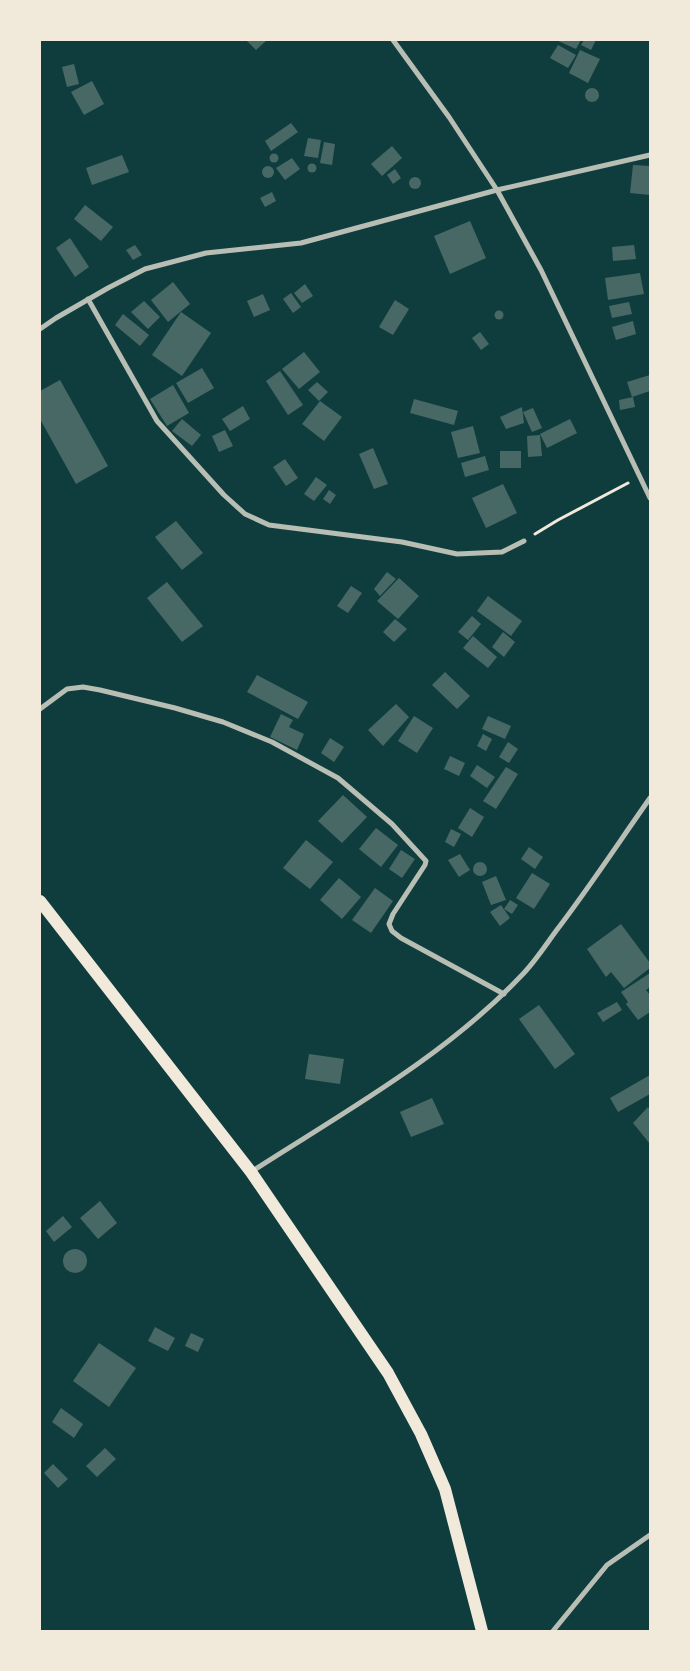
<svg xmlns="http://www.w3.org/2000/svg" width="690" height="1671" font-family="'Playfair Display',serif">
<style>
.building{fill:#486865}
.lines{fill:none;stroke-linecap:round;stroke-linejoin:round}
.path{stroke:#f1e9da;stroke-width:3}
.minor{stroke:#b8beb3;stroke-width:5}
.primary{stroke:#f1e9da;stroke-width:12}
</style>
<rect width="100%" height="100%" fill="#0f3d3e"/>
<g class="building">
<path d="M 246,40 L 267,40 L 256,50 Z"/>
<path d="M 556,40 L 581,40 L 576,49 Z"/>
<path d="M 584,40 L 596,40 L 591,50 L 581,45 Z"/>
<path d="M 558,45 L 576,55 L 568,68 L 550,58 Z"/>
<path d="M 580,50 L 600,59 L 588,83 L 569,73 Z"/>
<path d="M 74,64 L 79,84 L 67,87 L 62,67 Z"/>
<path d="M 92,81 L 104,104 L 84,115 L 71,92 Z"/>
<circle cx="592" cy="95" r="7"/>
<path d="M 291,123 L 298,132 L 271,151 L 265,141 Z"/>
<path d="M 308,138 L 321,140 L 318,158 L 304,156 Z"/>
<path d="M 324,142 L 335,144 L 332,165 L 320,163 Z"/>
<path d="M 392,146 L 402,158 L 382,176 L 371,164 Z"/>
<circle cx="274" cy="158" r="4.5"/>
<path d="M 122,155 L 129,172 L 92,185 L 86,168 Z"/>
<path d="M 292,158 L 300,169 L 285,180 L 276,168 Z"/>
<circle cx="312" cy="168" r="4.5"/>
<path d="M 633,165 L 650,166 L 650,195 L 630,193 Z"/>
<circle cx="268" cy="172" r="6"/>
<path d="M 395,169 L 401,178 L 393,184 L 387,175 Z"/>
<circle cx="415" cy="183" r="6"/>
<path d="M 272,192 L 276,201 L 265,207 L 260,198 Z"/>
<path d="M 85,205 L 113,227 L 101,241 L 74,219 Z"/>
<path d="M 470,221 L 486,258 L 450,274 L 434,236 Z"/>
<path d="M 70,238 L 89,267 L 75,277 L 56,248 Z"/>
<path d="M 135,245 L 142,255 L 133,260 L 126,250 Z"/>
<path d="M 634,245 L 636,259 L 613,261 L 612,247 Z"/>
<path d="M 640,273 L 644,294 L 608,300 L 605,278 Z"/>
<path d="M 173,282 L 190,304 L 168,322 L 151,300 Z"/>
<path d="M 305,284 L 313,296 L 302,303 L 294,293 Z"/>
<path d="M 291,293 L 301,307 L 293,313 L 283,299 Z"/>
<path d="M 263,294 L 270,310 L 254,317 L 247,301 Z"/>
<path d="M 395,300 L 409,309 L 393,335 L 379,327 Z"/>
<path d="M 144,301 L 160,317 L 148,329 L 131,312 Z"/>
<path d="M 629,302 L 632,314 L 612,318 L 609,306 Z"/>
<circle cx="499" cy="315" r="4.5"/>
<path d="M 181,312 L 211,333 L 182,376 L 152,355 Z"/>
<path d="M 123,314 L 149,335 L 140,346 L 115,325 Z"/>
<path d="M 633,321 L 636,334 L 616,340 L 612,327 Z"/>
<path d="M 480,332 L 489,344 L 481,350 L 472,338 Z"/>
<path d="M 304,352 L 320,372 L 299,389 L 282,369 Z"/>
<path d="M 202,368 L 214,388 L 188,403 L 176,383 Z"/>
<path d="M 280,371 L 303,405 L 288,415 L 266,381 Z"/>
<path d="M 650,375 L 650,391 L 632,397 L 627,382 Z"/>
<path d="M 60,380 L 108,466 L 76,484 L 40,419 L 40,391 Z"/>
<path d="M 317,382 L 328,392 L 319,401 L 308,390 Z"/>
<path d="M 173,385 L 189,413 L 167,426 L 150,399 Z"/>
<path d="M 633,397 L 635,407 L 620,410 L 619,400 Z"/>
<path d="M 414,399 L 458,411 L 454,425 L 410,413 Z"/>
<path d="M 320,401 L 342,417 L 324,441 L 302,424 Z"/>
<path d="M 243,406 L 250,419 L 230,431 L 222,419 Z"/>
<path d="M 522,407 L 524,423 L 506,429 L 500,417 Z"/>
<path d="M 533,408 L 542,428 L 532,432 L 523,412 Z"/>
<path d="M 182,419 L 201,435 L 192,446 L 172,431 Z"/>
<path d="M 570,419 L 577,433 L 547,448 L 540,434 Z"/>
<path d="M 473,426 L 480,453 L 458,458 L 451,432 Z"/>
<path d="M 225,430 L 233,446 L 219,452 L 212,436 Z"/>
<path d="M 540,435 L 542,456 L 528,457 L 527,436 Z"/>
<path d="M 373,448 L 388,484 L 374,489 L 359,454 Z"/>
<rect x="500" y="451" width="21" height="17"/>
<path d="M 485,456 L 489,470 L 465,477 L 461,463 Z"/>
<path d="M 285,459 L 298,478 L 286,486 L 273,467 Z"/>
<path d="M 316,477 L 327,485 L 314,501 L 304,494 Z"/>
<path d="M 503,484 L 517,513 L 486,528 L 472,498 Z"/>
<path d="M 329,490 L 336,495 L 330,504 L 323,499 Z"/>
<path d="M 176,521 L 203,553 L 182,570 L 155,537 Z"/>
<path d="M 387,572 L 396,579 L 380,596 L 374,589 Z"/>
<path d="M 399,578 L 419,596 L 398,619 L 377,601 Z"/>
<path d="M 167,582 L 203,626 L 182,642 L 147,598 Z"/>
<path d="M 351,586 L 362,593 L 348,613 L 337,606 Z"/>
<path d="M 488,596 L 522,621 L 511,636 L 477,611 Z"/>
<path d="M 472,616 L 481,624 L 468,640 L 458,632 Z"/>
<path d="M 395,619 L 407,629 L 394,642 L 383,632 Z"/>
<path d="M 503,632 L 515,642 L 504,657 L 492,647 Z"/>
<path d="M 473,636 L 497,657 L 488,668 L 463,648 Z"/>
<path d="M 445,672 L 470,696 L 457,709 L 432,685 Z"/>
<path d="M 257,675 L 308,702 L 298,719 L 247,692 Z"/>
<path d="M 396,704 L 409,717 L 383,746 L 368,730 Z"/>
<path d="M 281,714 L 293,720 L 289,727 L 304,734 L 297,750 L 270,737 Z"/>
<path d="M 414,716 L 433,728 L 417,753 L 398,741 Z"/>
<path d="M 488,716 L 511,726 L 505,739 L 482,729 Z"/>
<path d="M 483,734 L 492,739 L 486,751 L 477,746 Z"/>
<path d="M 330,738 L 344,747 L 334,762 L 321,753 Z"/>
<path d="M 508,742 L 518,749 L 509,763 L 499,757 Z"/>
<path d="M 450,756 L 465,763 L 459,776 L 444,769 Z"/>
<path d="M 477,765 L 495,777 L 487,788 L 470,776 Z"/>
<path d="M 506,767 L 518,774 L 496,809 L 483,801 Z"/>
<path d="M 343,795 L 367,817 L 342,843 L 318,821 Z"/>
<path d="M 470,808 L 484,817 L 472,837 L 458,828 Z"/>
<path d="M 376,828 L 398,845 L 381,867 L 359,849 Z"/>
<path d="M 451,829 L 461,834 L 454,847 L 445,842 Z"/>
<path d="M 306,840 L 333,862 L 310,889 L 283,868 Z"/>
<path d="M 529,847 L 543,857 L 535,869 L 521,859 Z"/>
<path d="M 401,850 L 415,859 L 402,878 L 389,869 Z"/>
<path d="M 460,854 L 470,870 L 459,877 L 448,860 Z"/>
<circle cx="480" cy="869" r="7"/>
<path d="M 532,873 L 550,884 L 534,909 L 516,898 Z"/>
<path d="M 496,876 L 506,900 L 491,905 L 482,882 Z"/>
<path d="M 339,878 L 361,897 L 342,919 L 320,900 Z"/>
<path d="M 375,888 L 393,901 L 371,933 L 352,920 Z"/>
<path d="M 510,900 L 518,905 L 512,914 L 504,909 Z"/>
<path d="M 501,905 L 510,918 L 500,926 L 490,912 Z"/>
<path d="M 621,924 L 650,963 L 650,968 L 624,988 L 611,972 L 606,977 L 587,949 Z"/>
<path d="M 650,973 L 650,987 L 646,990 L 650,995 L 650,1012 L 638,1020 L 626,1004 L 628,1002 L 621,992 Z"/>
<path d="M 617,1002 L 622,1010 L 603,1022 L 597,1013 Z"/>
<path d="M 539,1005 L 575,1054 L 555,1069 L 519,1019 Z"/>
<path d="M 309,1054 L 344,1059 L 340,1084 L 305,1079 Z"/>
<path d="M 650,1075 L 650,1094 L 618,1112 L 610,1098 Z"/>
<path d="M 432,1098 L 444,1124 L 411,1137 L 400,1112 Z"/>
<path d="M 648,1107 L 650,1110 L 650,1144 L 633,1123 Z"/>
<path d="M 100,1201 L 117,1223 L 98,1239 L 80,1218 Z"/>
<path d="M 63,1216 L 72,1227 L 54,1242 L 46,1231 Z"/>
<circle cx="75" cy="1261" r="12"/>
<path d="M 155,1327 L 175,1338 L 168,1351 L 148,1341 Z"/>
<path d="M 191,1333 L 204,1339 L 198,1352 L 185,1346 Z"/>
<path d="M 99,1343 L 136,1368 L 109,1407 L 73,1381 Z"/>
<path d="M 61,1408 L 83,1424 L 74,1438 L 52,1422 Z"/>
<path d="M 105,1448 L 116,1459 L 97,1477 L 86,1466 Z"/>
<path d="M 53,1464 L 68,1479 L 58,1488 L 44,1473 Z"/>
</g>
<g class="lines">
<path class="path" d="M 535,534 L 558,520 L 628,483"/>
<g class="minor">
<path d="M 393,40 L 449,117 L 497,190 L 541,270 L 650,498"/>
<path d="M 88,299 L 157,421 L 224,495 L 245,514 L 269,525 L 402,542 L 457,554 L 502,552 L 524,541"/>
<path d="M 40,329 L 56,318 L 108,288 L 145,269 L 206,253 L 301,243 L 497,190 L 650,155"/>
<path d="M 40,709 L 67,689 L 83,687 L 100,690 L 175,708 L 223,722 L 272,742 L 338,778 L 392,824 L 426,861 L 425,865 L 393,914 L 389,924 L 392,931 L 401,938 L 504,994"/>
<path d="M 251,1172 C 344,1112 444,1057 521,976 C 534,963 545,946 556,931 C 589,888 619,842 650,798"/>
<path d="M 553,1631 L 607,1565 L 650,1535"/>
</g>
<path class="primary" d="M 40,901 L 251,1172 L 388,1373 L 421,1434 L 445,1489 L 482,1631"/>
</g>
<rect width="690" height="1671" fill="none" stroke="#f1e9da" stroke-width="82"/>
</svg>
